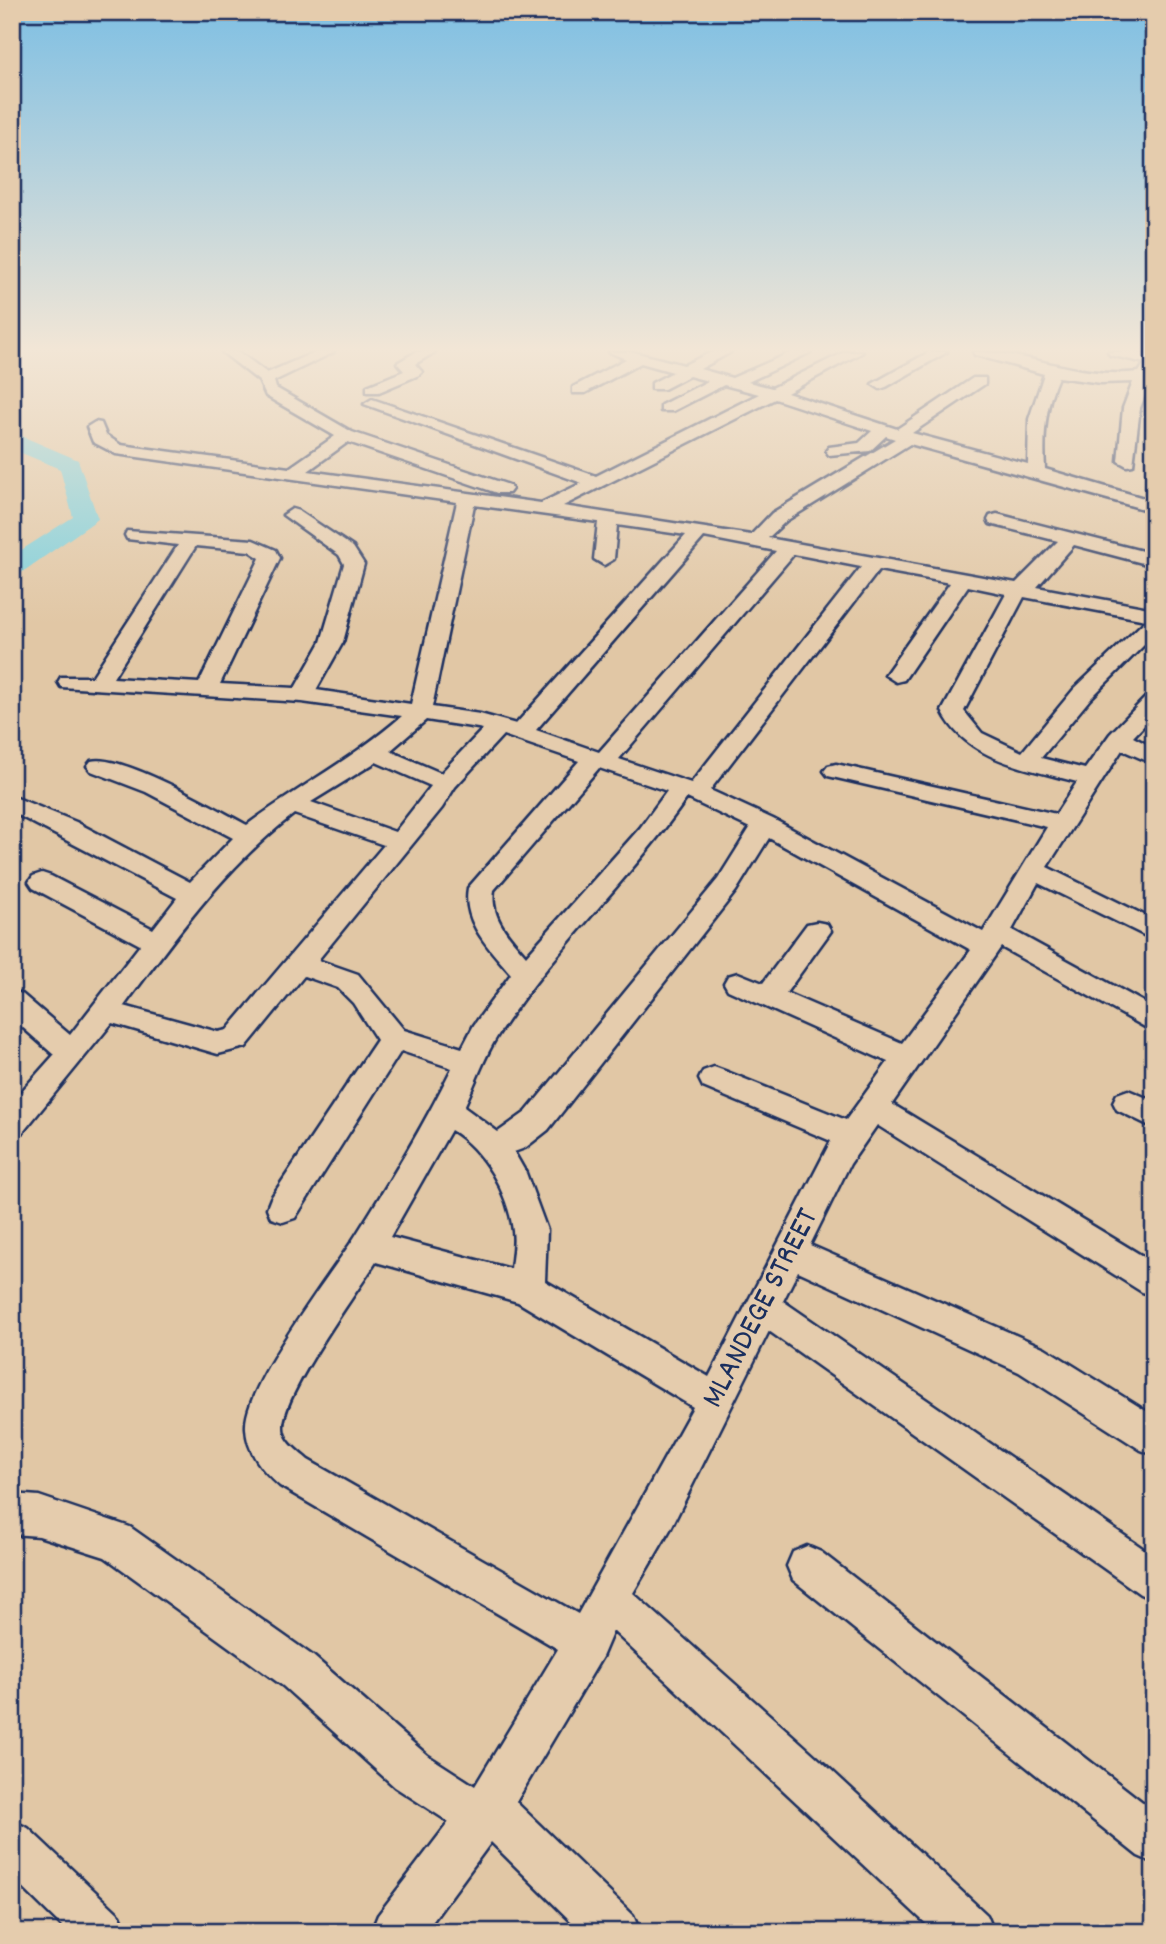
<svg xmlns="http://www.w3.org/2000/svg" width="1166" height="1944" font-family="Dekko,sans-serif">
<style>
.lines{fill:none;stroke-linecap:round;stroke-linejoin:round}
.river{fill:#7fcfdb;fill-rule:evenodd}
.minor-casing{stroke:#1b2f5e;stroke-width:5}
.minor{fill:#e5ccad;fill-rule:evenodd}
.labels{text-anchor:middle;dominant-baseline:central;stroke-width:5;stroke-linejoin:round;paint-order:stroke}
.near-street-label{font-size:32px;fill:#1b2f5e;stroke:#e5ccad}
</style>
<rect width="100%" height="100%" fill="#e1c7a5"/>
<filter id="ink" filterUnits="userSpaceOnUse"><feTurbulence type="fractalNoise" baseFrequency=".0143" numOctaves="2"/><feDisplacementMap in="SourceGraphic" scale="14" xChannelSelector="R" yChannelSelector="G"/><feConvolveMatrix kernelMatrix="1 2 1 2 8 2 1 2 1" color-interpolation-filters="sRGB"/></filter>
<g filter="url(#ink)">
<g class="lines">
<path class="river" d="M 12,432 L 78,460 L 98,519 L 21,573 L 12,576 L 12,556 L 73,517 L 60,469 L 12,449 Z"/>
<g class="minor-casing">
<g id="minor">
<path d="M 222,352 L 239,352 L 267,373 L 315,352 L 334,352 L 274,381 L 276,388 L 352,432 L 509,485 L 512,489 L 509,493 L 497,493 L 348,442 L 308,471 L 541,503 L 582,483 L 364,404 L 372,399 L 378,401 L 596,476 L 759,394 L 724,385 L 673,411 L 661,411 L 661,405 L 708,381 L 689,376 L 664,389 L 652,389 L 652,383 L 673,372 L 641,363 L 585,393 L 573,393 L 573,387 L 626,359 L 609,352 L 633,352 L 684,365 L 712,352 L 731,352 L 700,369 L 732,378 L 792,352 L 811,352 L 748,382 L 772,388 L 845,352 L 863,352 L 787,393 L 897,429 L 973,378 L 985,378 L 985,384 L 912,433 L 1028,464 L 1029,419 L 1044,374 L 975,355 L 973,352 C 1031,352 1078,379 1139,372 L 1145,363 L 1110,355 L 1108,352 L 1134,352 L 1154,356 L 1154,372 L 1140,408 L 1133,465 L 1127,466 L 1118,461 L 1123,408 L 1133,382 L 1101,383 L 1058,377 C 1045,406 1043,437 1045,469 L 1154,501 L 1154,512 L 910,444 L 786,521 L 768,538 L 1016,583 L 1058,541 L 990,524 L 988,520 L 990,516 L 997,514 L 1154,554 L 1154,566 L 1074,545 L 1037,587 L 1154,609 L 1154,635 L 1090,699 L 1041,758 L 1085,769 L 1110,734 L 1146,697 L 1154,695 L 1154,715 L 1133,737 L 1154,748 L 1154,764 L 1122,750 L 1047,867 L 1154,920 L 1154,940 L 1038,883 L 1012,930 L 1154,1008 L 1154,1032 L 1001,947 L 892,1104 L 1154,1263 L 1154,1296 L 1142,1292 L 877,1125 L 850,1164 L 810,1245 L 1045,1348 L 1154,1416 L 1154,1455 L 1141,1450 L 1019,1372 L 798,1271 L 783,1301 L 1154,1556 L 1154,1600 L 1140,1594 L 769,1331 L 671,1528 L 633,1593 L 829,1768 L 987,1915 L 994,1932 L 935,1932 L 613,1631 L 602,1657 L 516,1802 L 633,1915 L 640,1932 L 582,1932 L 491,1842 L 425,1932 L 371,1932 L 378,1915 L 449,1822 L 395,1787 L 283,1686 L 105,1557 L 39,1536 L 12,1534 L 12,1494 L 39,1496 L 130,1527 L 313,1656 L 427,1755 L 475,1786 L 558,1649 L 280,1486 C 263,1471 247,1453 246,1428 C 243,1387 331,1274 356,1235 C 390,1181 424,1125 452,1068 L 401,1051 L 295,1218 L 283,1222 L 271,1218 L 267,1208 L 271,1198 L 377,1040 L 353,1003 L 338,988 L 304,976 L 246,1047 L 218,1054 L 112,1023 L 23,1132 L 12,1135 L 12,1102 L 54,1055 L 12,1018 L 12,991 L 22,994 L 70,1035 L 140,945 L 33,888 L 29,882 L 33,876 L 42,873 L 51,876 L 153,929 L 177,898 L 12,812 L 12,796 L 76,822 L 190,882 L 233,838 L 146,792 L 91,771 L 87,766 L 91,761 C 121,753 217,809 247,825 C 298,787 354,758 402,716 L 302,702 L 61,687 L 58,682 L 61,677 L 92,677 L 178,545 L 127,539 L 125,535 L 127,531 L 253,540 L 276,550 L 280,558 L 220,684 L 295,688 L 321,642 L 344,564 L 339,555 L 283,515 L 292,509 L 299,511 L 353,547 L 364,564 L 343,642 L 316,690 L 411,704 L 457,502 L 116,454 L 93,442 L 87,427 L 95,422 L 101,423 L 106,435 L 121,445 L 289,468 L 335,436 L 266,396 L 259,381 ZM 775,399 L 872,431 L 859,443 L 829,447 L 826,451 L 829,455 L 870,451 L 886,436 L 895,439 L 772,513 L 751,535 L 563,506 ZM 474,505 L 598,522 L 594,559 L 604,565 L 614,559 L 617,525 L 686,535 L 516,724 L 480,714 L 432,707 ZM 704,537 L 776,551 L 599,752 L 536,730 ZM 196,546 L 249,551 L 260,558 L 199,683 L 113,678 ZM 794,554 L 861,567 L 691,783 L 619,759 ZM 879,570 L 950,583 L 885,675 L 896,682 L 904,680 L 968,586 L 1006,594 L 942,711 C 967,761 1027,768 1077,782 L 1056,814 L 836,764 L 828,766 L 824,771 L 828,776 L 1047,827 L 983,932 L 773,819 L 710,790 ZM 1024,597 L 1146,620 L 1074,689 L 1022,752 L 982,733 L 964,711 ZM 426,720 L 478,728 L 483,729 L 441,773 L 390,751 ZM 503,735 L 579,761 L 468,888 C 462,923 490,949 511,974 L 474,1025 L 462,1048 L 404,1030 L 358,974 L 318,960 L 442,808 L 455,787 ZM 376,762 L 431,786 L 395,832 L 311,802 ZM 599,768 L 667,791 L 640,828 L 526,956 C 509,936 490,918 494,890 ZM 687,798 L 750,828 L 718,879 L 526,1112 L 498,1132 L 464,1107 C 475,1084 484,1057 498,1035 C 553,950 629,881 687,798 ZM 294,814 L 384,845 L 227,1030 L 218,1032 L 124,1006 C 176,936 225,867 294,814 ZM 769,838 L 971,950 L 902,1043 L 786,993 L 831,931 L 827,924 L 817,922 L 807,924 L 763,983 L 738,973 L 728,976 L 724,983 L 728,990 L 888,1062 L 846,1120 L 725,1071 L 714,1067 L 703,1071 L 699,1079 L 703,1087 L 831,1141 L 709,1377 L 545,1281 L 547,1230 L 526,1173 L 514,1152 L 525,1148 L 548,1130 L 736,891 ZM 451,1130 C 483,1149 509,1194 513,1231 C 515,1243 512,1257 511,1269 L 390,1237 ZM 376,1262 L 518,1302 L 693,1407 L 578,1614 L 308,1460 C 298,1451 282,1441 283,1426 C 284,1392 355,1295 376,1262 Z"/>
<path d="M 416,352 L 435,352 L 415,364 L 422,372 L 419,375 L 379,392 L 367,392 L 367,386 L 404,371 L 397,363 Z"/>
<path d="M 929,352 L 947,352 L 886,387 L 880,389 L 872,384 Z"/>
<path d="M 1128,1090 L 1154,1101 L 1154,1128 L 1117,1110 L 1113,1102 L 1117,1094 Z"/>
<path d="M 807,1546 L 821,1552 L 1154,1811 L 1154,1863 L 1138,1856 L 793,1580 L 787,1566 L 793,1552 Z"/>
<path d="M 12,1821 L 28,1828 L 120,1915 L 127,1932 L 68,1932 L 12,1877 Z"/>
</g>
</g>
<use href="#minor" class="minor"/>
</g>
</g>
<linearGradient id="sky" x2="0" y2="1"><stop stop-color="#7ebfe3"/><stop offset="0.56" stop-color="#f2e6d6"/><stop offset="1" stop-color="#f2e6d6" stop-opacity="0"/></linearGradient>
<rect width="1166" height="624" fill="url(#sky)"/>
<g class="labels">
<g class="near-street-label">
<text transform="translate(762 1309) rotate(-63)">MLANDEGE STREET</text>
</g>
</g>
<rect width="1166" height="1944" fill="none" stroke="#e5ccad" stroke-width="42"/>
<rect x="21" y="21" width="1124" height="1902" fill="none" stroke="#1b2f5e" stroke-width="2.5" filter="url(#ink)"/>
</svg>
